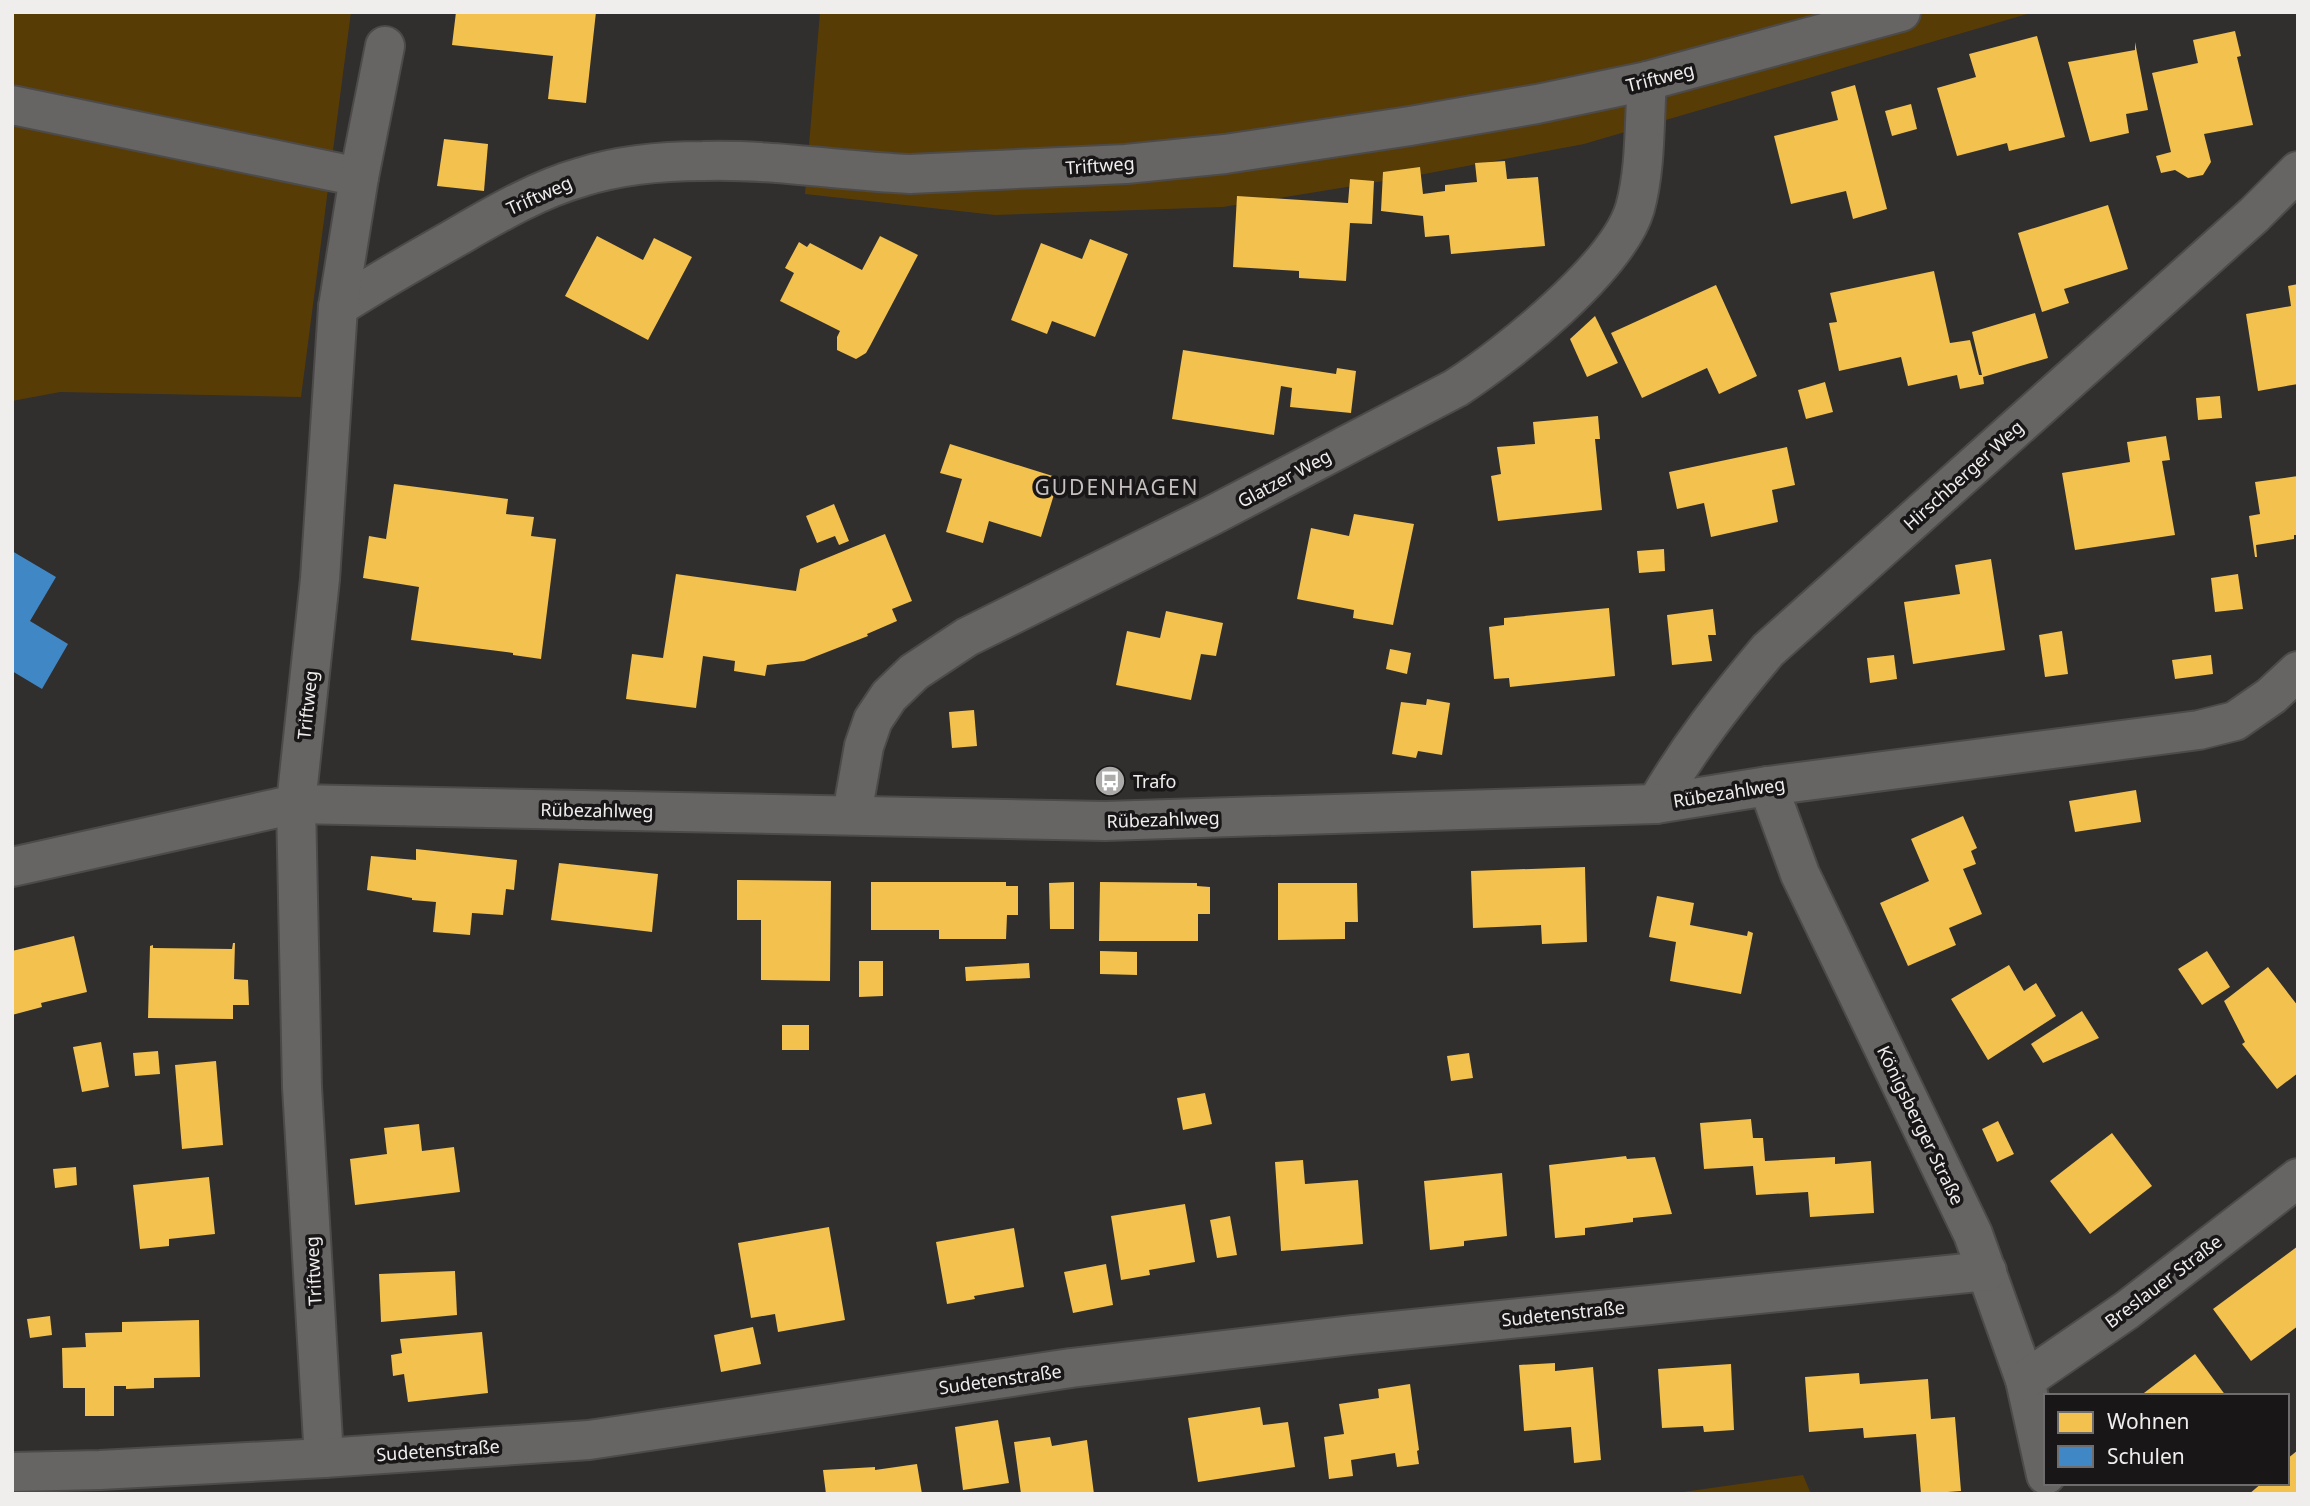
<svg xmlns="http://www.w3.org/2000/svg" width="2310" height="1506" font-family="'Noto Sans',sans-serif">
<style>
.green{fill:#583c06}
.homes{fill:#f2c14e}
.schools{fill:#3f88c5}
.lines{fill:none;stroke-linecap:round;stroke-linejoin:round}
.minor-casing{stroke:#4d4a4a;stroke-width:42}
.minor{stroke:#676464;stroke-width:38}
.labels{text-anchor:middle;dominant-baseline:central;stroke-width:7;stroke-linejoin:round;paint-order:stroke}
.street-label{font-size:18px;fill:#f0eded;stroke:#181616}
.poi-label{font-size:18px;fill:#f0eded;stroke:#181616;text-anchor:start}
.quarter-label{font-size:21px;letter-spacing:2px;fill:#c6c0c0;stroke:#181616}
</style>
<rect width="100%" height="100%" fill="#312e2e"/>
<g class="green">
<path d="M 12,12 L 351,12 L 301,397 L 60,392 L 12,401 Z"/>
<path d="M 820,12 L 2034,12 L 1584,144 L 1408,177 L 1223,207 L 995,215 L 805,194 Z"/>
<path d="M 1803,1475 L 1811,1494 L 1669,1494 Z"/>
</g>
<g class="homes">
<path d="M 456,12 L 596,12 L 586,103 L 548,99 L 553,56 L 452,45 Z"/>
<path d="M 2235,31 L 2241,56 L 2237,57 L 2253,125 L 2204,134 L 2211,162 L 2203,175 L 2188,178 L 2175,170 L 2161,173 L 2156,156 L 2171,152 L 2152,73 L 2198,63 L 2193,40 Z"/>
<path d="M 2037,36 L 2065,137 L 2009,151 L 2007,143 L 1957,156 L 1937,88 L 1976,77 L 1969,54 Z"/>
<path d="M 2135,42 L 2148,110 L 2126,114 L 2129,133 L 2090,142 L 2068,62 L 2135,50 Z"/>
<path d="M 1855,85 L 1887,209 L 1853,219 L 1846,191 L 1791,204 L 1774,136 L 1838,120 L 1831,92 Z"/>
<path d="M 1911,104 L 1917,129 L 1892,136 L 1885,111 Z"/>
<path d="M 444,139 L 488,144 L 484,191 L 437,186 Z"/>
<path d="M 1505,161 L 1507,179 L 1538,177 L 1545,246 L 1451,254 L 1449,235 L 1425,237 L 1423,216 L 1381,211 L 1383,172 L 1420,167 L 1423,194 L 1445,191 L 1445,185 L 1477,182 L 1475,163 Z"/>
<path d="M 1350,179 L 1374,181 L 1372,224 L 1350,223 L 1346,281 L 1299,278 L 1299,271 L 1233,267 L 1237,196 L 1348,203 Z"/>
<path d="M 2108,205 L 2128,269 L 2064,289 L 2069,303 L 2042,312 L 2018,233 Z"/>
<path d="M 597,236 L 643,260 L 654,238 L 692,257 L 648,340 L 565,296 Z"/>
<path d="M 880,236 L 918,255 L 870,346 L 866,353 L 856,359 L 837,350 L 837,337 L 840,331 L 780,301 L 794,273 L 785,268 L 799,242 L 807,247 L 810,243 L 862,270 Z"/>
<path d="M 1090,239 L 1128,254 L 1095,337 L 1052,321 L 1047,334 L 1011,320 L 1041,243 L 1082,259 Z"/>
<path d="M 1934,271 L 1950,343 L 1970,340 L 1979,375 L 1982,375 L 1972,332 L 2035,313 L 2048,358 L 1983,377 L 1984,384 L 1960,389 L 1957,375 L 1908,386 L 1901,357 L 1839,371 L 1829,323 L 1837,322 L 1830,293 Z"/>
<path d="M 2298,284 L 2298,384 L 2258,391 L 2246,314 L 2291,306 L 2288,286 Z"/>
<path d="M 1716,285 L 1757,376 L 1719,394 L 1707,368 L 1642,398 L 1611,333 Z"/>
<path d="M 1595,316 L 1618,363 L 1587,377 L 1570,339 Z"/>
<path d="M 1183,350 L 1336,374 L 1337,368 L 1356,371 L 1351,413 L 1290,407 L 1292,388 L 1281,386 L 1274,435 L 1172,419 Z"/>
<path d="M 1825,382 L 1833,412 L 1806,419 L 1798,390 Z"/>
<path d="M 2220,396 L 2222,418 L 2198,420 L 2196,398 Z"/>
<path d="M 1598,416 L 1600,439 L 1595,439 L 1602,510 L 1498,521 L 1491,476 L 1501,474 L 1497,447 L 1535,444 L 1533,422 Z"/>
<path d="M 2166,436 L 2170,460 L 2162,461 L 2175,535 L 2075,550 L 2062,473 L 2130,462 L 2127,442 Z"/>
<path d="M 950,444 L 1059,478 L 1041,537 L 989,521 L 983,543 L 946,532 L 962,479 L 940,473 Z"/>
<path d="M 1787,447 L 1795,485 L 1772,490 L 1778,522 L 1711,537 L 1704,503 L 1677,509 L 1669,472 Z"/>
<path d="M 2298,476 L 2298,535 L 2294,535 L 2294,539 L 2256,545 L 2257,557 L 2255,557 L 2249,516 L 2260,514 L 2255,482 Z"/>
<path d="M 394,484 L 508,499 L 506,514 L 534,517 L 531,536 L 556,539 L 541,659 L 513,655 L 513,653 L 411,640 L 419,587 L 363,578 L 369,536 L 386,539 Z"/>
<path d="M 834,504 L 849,541 L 839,545 L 835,536 L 817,543 L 806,516 Z"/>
<path d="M 1354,514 L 1414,524 L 1393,625 L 1353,618 L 1354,610 L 1297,599 L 1311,528 L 1349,536 Z"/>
<path d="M 885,534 L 912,601 L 892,609 L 897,621 L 867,634 L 868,636 L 804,661 L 767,665 L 765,676 L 734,671 L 735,661 L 703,656 L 696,708 L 626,699 L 632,654 L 663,658 L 676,574 L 796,591 L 800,569 Z"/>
<path d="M 1664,549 L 1665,571 L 1639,573 L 1637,551 Z"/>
<path d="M 1991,559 L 2005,650 L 1913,664 L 1904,602 L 1960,594 L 1955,565 Z"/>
<path d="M 2238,574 L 2243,609 L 2215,612 L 2211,578 Z"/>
<path d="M 1609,608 L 1615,676 L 1510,687 L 1509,678 L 1494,679 L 1489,627 L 1504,625 L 1504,618 Z"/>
<path d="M 1713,609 L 1716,635 L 1708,635 L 1712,661 L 1672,665 L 1667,615 Z"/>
<path d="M 1166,611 L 1223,623 L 1216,656 L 1201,654 L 1191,700 L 1116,685 L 1127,631 L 1160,638 Z"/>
<path d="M 2062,631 L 2068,674 L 2045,677 L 2039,635 Z"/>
<path d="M 1390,649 L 1411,653 L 1407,674 L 1386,669 Z"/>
<path d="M 1894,655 L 1897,679 L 1870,683 L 1867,658 Z"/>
<path d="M 2211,655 L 2213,674 L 2175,679 L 2172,660 Z"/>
<path d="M 1427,699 L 1450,703 L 1442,755 L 1418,751 L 1416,758 L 1392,754 L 1401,702 L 1426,705 Z"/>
<path d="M 974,710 L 977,746 L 952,748 L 949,712 Z"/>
<path d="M 2136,790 L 2141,822 L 2075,832 L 2069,801 Z"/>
<path d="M 1963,816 L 1977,848 L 1971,851 L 1976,864 L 1963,869 L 1982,914 L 1949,928 L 1956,945 L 1908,966 L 1880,903 L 1929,881 L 1911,839 Z"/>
<path d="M 416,849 L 517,860 L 514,890 L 506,889 L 503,915 L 472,913 L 470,935 L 433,932 L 436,902 L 412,900 L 412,898 L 367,890 L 371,856 L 416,860 Z"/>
<path d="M 559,863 L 658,874 L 652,932 L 551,920 Z"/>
<path d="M 1585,867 L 1587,942 L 1542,944 L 1541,925 L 1473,928 L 1471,871 Z"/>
<path d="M 737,880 L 831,881 L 830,981 L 761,980 L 761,920 L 737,920 Z"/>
<path d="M 871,882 L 1006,882 L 1006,886 L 1018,886 L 1018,915 L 1007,915 L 1006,939 L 939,939 L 939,930 L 871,930 Z"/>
<path d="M 1074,882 L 1074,929 L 1050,929 L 1049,883 Z"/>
<path d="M 1100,882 L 1197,883 L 1197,886 L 1210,887 L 1210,914 L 1198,914 L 1198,941 L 1099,941 Z"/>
<path d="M 1278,883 L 1357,883 L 1358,922 L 1345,922 L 1345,939 L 1278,940 Z"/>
<path d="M 1657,896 L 1694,903 L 1690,925 L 1747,936 L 1748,931 L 1753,933 L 1741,994 L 1670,981 L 1676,942 L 1649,937 Z"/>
<path d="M 74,936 L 87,992 L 41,1003 L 42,1007 L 12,1015 L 12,951 Z"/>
<path d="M 233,943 L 235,943 L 234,979 L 248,980 L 249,1005 L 233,1005 L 233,1019 L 148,1018 L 150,946 L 153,945 L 153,948 L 232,949 Z"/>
<path d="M 1100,951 L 1137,952 L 1137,975 L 1100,974 Z"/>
<path d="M 2207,951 L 2230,987 L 2202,1005 L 2178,969 Z"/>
<path d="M 859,961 L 883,961 L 883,996 L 859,997 Z"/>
<path d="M 1029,963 L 1030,978 L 966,981 L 965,967 Z"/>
<path d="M 2009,965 L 2024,991 L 2036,983 L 2056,1016 L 1988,1060 L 1951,999 Z"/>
<path d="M 2268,967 L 2298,1006 L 2298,1073 L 2277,1089 L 2242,1044 L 2245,1042 L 2224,1001 Z"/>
<path d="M 2082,1011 L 2099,1038 L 2043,1063 L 2031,1044 Z"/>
<rect x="782" y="1025" width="27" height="25"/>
<path d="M 101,1042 L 109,1087 L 82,1092 L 73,1047 Z"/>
<path d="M 158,1051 L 160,1074 L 135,1076 L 133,1053 Z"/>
<path d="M 1469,1053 L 1473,1078 L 1451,1081 L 1447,1056 Z"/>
<path d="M 216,1061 L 223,1145 L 182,1149 L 175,1065 Z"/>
<path d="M 1205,1093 L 1212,1124 L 1183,1130 L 1177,1098 Z"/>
<path d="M 1751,1119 L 1753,1138 L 1763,1138 L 1765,1161 L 1835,1157 L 1835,1164 L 1871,1161 L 1874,1213 L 1810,1217 L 1808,1192 L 1756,1195 L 1753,1166 L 1704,1169 L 1700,1123 Z"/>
<path d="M 1998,1121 L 2014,1154 L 1997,1162 L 1982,1129 Z"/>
<path d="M 419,1124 L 422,1151 L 454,1147 L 460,1192 L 355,1205 L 350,1159 L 387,1154 L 384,1128 Z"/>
<path d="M 2112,1133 L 2152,1186 L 2090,1234 L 2050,1181 Z"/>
<path d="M 1626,1156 L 1627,1159 L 1655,1157 L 1672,1214 L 1633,1218 L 1633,1222 L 1585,1228 L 1585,1235 L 1555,1238 L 1549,1165 Z"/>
<path d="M 1303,1160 L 1305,1184 L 1358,1180 L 1363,1244 L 1281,1251 L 1275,1162 Z"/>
<path d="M 76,1167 L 77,1185 L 55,1188 L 53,1169 Z"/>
<path d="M 1502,1173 L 1507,1236 L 1464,1241 L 1464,1246 L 1430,1250 L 1424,1181 Z"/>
<path d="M 209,1177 L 215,1234 L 169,1239 L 169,1246 L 140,1249 L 133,1185 Z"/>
<path d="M 1185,1204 L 1195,1262 L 1149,1270 L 1150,1275 L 1121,1280 L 1111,1216 Z"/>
<path d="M 1230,1216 L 1237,1255 L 1217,1258 L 1210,1220 Z"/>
<path d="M 829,1227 L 845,1320 L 778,1332 L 775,1314 L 751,1318 L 738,1243 Z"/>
<path d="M 1014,1228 L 1024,1287 L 974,1296 L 975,1299 L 947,1304 L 936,1242 Z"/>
<path d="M 2298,1246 L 2298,1326 L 2251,1361 L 2213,1309 Z"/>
<path d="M 1106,1264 L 1113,1305 L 1073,1313 L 1064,1272 Z"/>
<path d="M 455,1271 L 457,1315 L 381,1322 L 379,1274 Z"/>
<path d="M 50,1316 L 52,1335 L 30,1338 L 27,1319 Z"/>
<path d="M 199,1320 L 200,1377 L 154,1378 L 154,1388 L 126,1389 L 126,1386 L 114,1386 L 114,1416 L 85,1416 L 85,1388 L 63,1388 L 62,1348 L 86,1347 L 85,1333 L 122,1332 L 122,1322 Z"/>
<path d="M 753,1327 L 761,1364 L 721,1372 L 714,1335 Z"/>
<path d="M 482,1332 L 488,1393 L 408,1402 L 404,1374 L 393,1376 L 391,1355 L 402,1353 L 400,1339 Z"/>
<path d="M 2195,1354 L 2226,1396 L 2140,1396 Z"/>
<path d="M 1555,1363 L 1555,1371 L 1593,1367 L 1601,1460 L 1574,1463 L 1571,1427 L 1524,1431 L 1519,1365 Z"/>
<path d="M 1731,1364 L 1734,1430 L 1704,1432 L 1703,1426 L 1662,1428 L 1658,1369 Z"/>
<path d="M 1859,1373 L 1860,1384 L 1928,1379 L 1931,1419 L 1955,1417 L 1961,1491 L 1921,1494 L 1916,1434 L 1864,1438 L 1863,1428 L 1809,1432 L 1805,1377 Z"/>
<path d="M 1410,1384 L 1419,1450 L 1417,1451 L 1419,1464 L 1397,1467 L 1395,1453 L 1351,1460 L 1353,1476 L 1329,1479 L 1324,1437 L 1344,1434 L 1339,1404 L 1379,1398 L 1378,1389 Z"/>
<path d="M 1260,1407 L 1263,1425 L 1288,1422 L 1295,1467 L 1198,1482 L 1188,1418 Z"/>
<path d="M 998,1420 L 1009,1483 L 963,1490 L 955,1427 Z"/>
<path d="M 1050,1437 L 1052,1446 L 1087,1440 L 1094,1494 L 1021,1494 L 1014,1442 Z"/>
<path d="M 2298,1450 L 2298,1494 L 2249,1494 L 2262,1483 L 2287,1483 L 2287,1459 Z"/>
<path d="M 917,1464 L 922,1494 L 826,1494 L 823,1470 L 875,1467 L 875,1470 Z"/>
</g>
<path class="schools" d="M 12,551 L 56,577 L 30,621 L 68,644 L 42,689 L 12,671 Z"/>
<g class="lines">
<g class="minor-casing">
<g id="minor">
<path d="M 12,105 L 359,177"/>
<path d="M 338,307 C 376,283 414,261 453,239 C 493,216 536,190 582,177 C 620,165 663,161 703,161 C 772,159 840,171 910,174 L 1126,164 L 1225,154 L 1410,126 L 1537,104 L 1647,81 L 1901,12"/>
<path d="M 1768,786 L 1800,874 L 1973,1234 L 2025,1380 L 2046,1475"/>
<path d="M 1656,804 C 1689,747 1726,700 1768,650 L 2254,215 L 2298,171"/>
<path d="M 852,814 L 864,746 L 873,720 L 889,696 L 914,672 L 967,637 L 1211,516 L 1456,388 C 1507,355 1618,267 1635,208 C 1646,168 1644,122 1647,81"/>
<path d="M 12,867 L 296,804 L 1105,821 L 1656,804 L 1768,786 L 2199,730 L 2235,721 L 2271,696 L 2298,671"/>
<path d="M 2025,1380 L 2127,1310 L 2298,1178"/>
<path d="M 324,1458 L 302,1087 L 296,804 L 320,579 L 338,307 L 359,177 L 385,46"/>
<path d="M 12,1472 L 100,1470 L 324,1458 L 589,1440 L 1071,1368 L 1352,1335 L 1987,1271"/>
</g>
</g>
<use href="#minor" class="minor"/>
</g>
<defs>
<g id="bus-disc" transform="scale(1.575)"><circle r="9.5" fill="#adaaaa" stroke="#181616"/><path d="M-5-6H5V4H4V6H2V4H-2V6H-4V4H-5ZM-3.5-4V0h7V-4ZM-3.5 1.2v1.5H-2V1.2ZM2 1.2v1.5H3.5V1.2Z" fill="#fff"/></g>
</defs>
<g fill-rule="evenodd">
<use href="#bus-disc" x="1110" y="781"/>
</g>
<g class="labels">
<g class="street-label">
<text transform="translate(1660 77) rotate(-14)">Triftweg</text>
<text transform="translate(1100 165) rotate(-4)">Triftweg</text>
<text transform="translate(539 195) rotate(-24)">Triftweg</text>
<text transform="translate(1963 475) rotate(-42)">Hirschberger Weg</text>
<text transform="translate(1284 478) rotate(-28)">Glatzer Weg</text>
<text transform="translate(307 705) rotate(-84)">Triftweg</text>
<text transform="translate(1729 792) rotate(-9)">Rübezahlweg</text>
<text transform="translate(597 810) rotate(1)">Rübezahlweg</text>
<text transform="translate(1163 819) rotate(-2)">Rübezahlweg</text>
<text transform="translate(1921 1125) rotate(64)">Königsberger Straße</text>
<text transform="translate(313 1271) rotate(-93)">Triftweg</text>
<text transform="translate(2163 1281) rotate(-37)">Breslauer Straße</text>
<text transform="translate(1563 1313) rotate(-6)">Sudetenstraße</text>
<text transform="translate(1000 1379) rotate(-8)">Sudetenstraße</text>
<text transform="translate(438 1450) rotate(-4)">Sudetenstraße</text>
</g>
<g class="poi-label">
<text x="1133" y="781">Trafo</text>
</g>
<g class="quarter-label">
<text x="1117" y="487">GUDENHAGEN</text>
</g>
</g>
<rect width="2310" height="1506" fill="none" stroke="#f0eded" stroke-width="28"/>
<rect x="2044" y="1394" width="245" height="91" fill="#181616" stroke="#6e6c6c" stroke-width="2"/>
<rect x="2058" y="1412" width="35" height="21" fill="#f2c14e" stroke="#6e6c6c" stroke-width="2"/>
<text x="2107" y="1429" font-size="21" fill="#f0eded">Wohnen</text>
<rect x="2058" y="1446" width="35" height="21" fill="#3f88c5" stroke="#6e6c6c" stroke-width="2"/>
<text x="2107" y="1464" font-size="21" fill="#f0eded">Schulen</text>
</svg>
